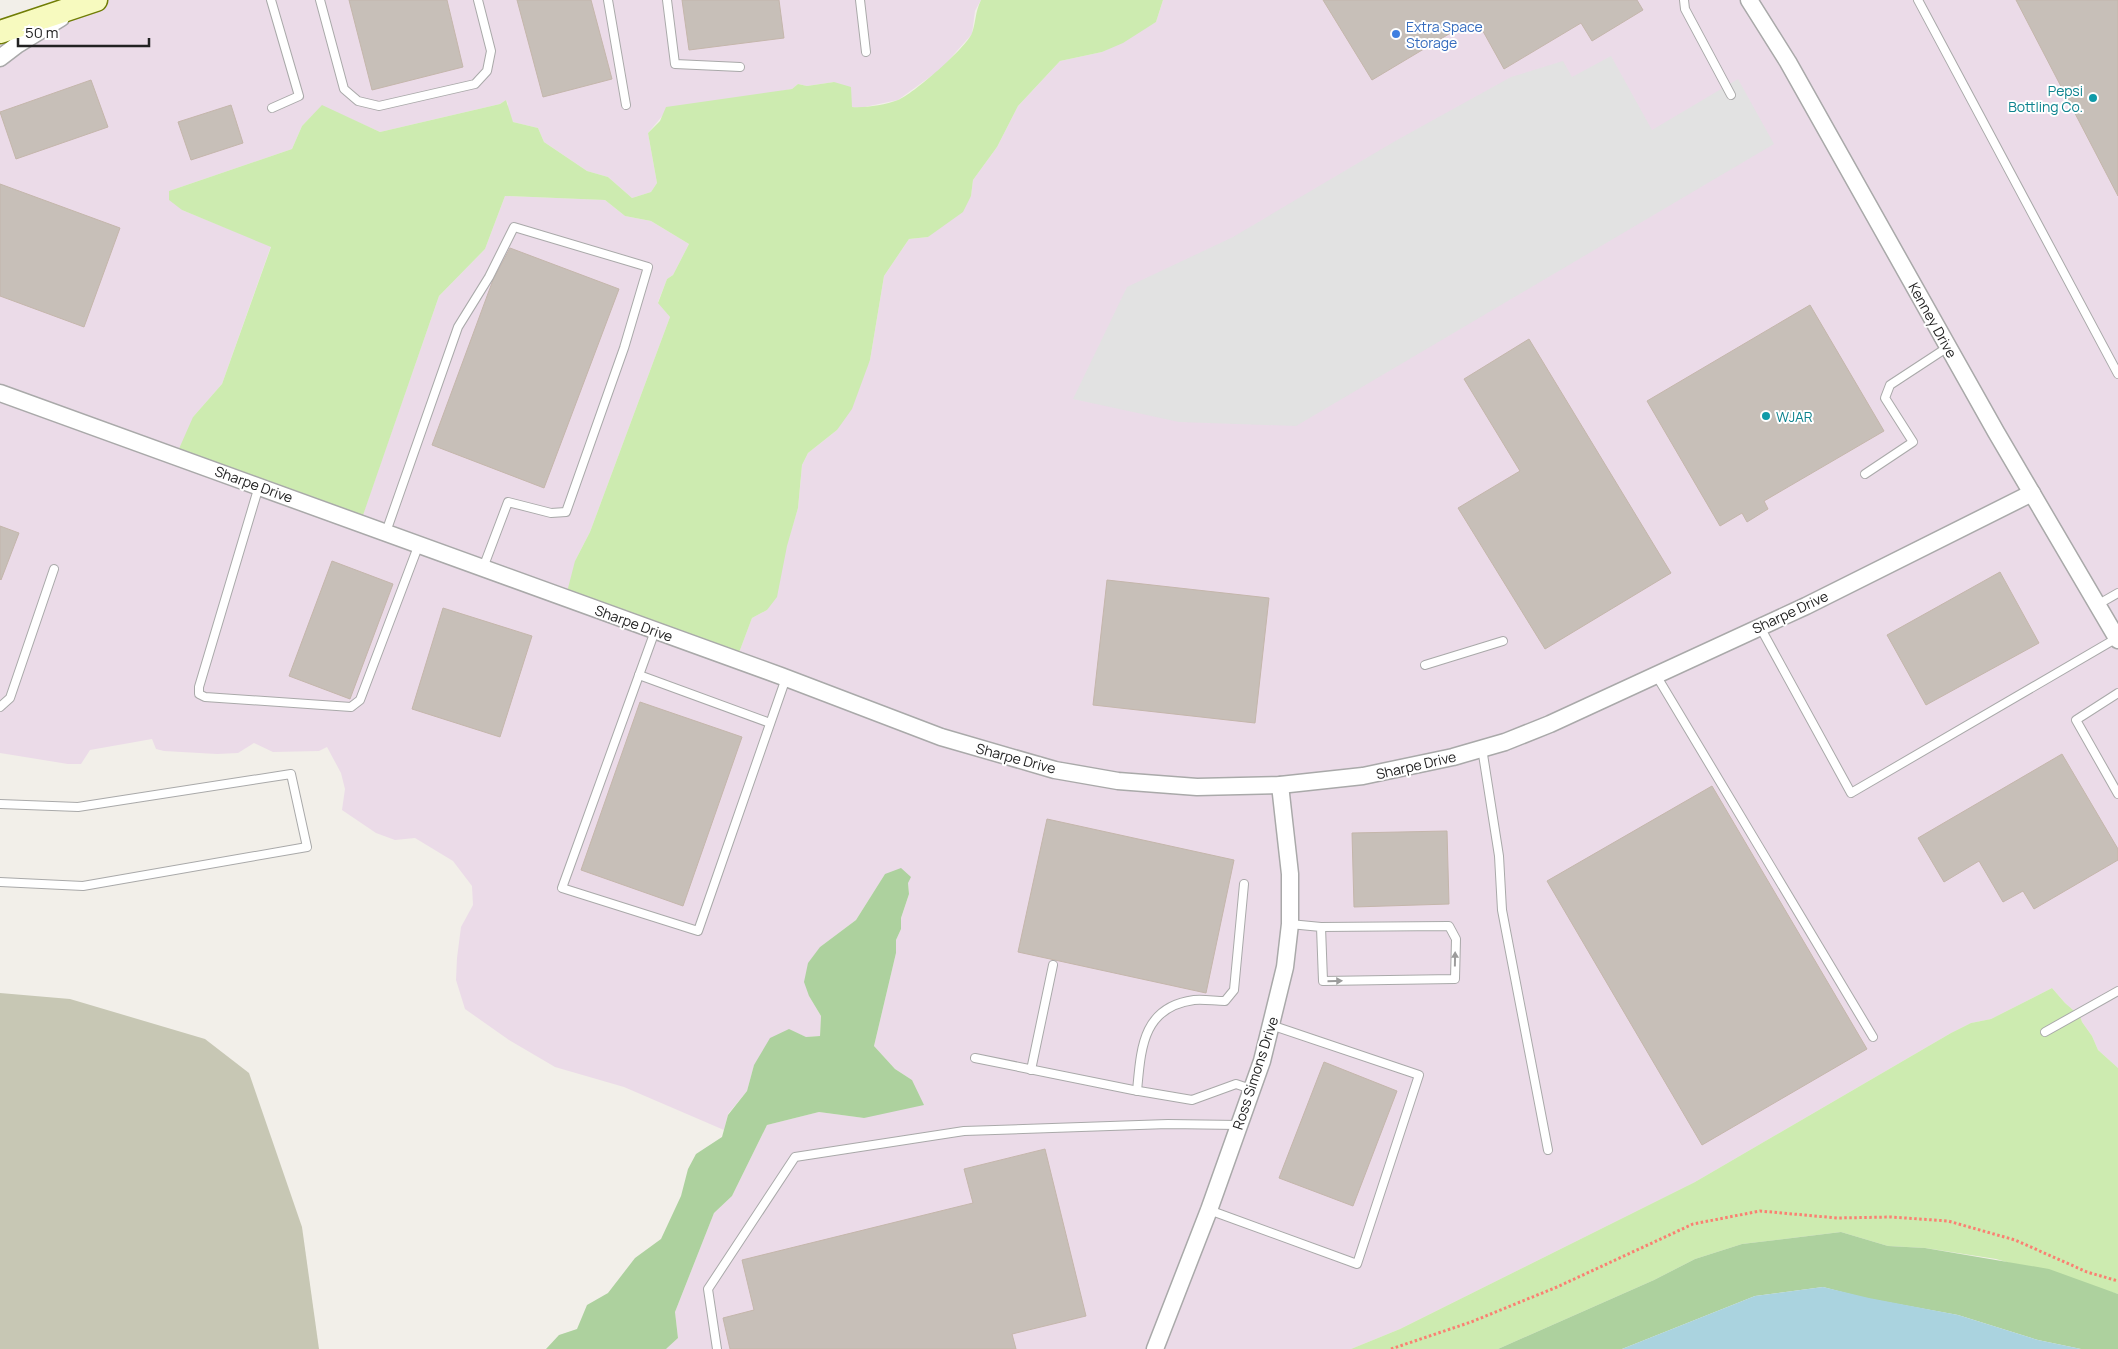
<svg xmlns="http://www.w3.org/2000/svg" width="2118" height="1349" font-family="Manrope,sans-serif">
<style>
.industrial{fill:#ebdbe8}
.construction{fill:#c7c7b4}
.grass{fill:#cdebb0}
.forest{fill:#add19e}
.parking{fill:#e2e2e2}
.water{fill:#aad3df}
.building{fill:#c7bfb8;stroke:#c4b6ab}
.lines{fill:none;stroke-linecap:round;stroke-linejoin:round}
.lane-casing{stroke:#a9a9a9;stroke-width:10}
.street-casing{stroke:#a9a9a9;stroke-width:19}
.secondary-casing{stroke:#707d05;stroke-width:25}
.path{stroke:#fa8072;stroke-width:3;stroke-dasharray:2.5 2.5;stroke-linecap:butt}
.lane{stroke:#fff;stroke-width:8}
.street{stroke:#fff;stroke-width:16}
.secondary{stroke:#f7fabf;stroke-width:22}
.oneway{fill:#9c9c9c}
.shop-dot{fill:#3f7fe0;stroke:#fff;stroke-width:2}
.culture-dot{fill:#0f9aa8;stroke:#fff;stroke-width:2}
.labels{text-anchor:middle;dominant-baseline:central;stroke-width:4;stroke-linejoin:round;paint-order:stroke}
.shop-label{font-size:14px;fill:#366cbe;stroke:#fff;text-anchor:start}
.culture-label{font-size:14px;fill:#0d838f;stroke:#fff;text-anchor:end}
.street-label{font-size:14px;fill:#222;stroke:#fff}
</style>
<rect width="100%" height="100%" fill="#f2efe9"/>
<path class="industrial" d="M 105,0 L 981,0 L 975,11 L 972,34 L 941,69 L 898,100 L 860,108 L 852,107 L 834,82 L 807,86 L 798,84 L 792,89 L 664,114 L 648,133 L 657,183 L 651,192 L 632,198 L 608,177 L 587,171 L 544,142 L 538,128 L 513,122 L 508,111 L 508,104 L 506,100 L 500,104 L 380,132 L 322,106 L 302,126 L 292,149 L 169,191 L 182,210 L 271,246 L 222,384 L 193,417 L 361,520 L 439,296 L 485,249 L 505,196 L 605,200 L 625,216 L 651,221 L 689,244 L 673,275 L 667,279 L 658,302 L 670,317 L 590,532 L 575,561 L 737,658 L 752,618 L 767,610 L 798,508 L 802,465 L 808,453 L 837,430 L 870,360 L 884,276 L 909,239 L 928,237 L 971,196 L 973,180 L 997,147 L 1018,106 L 1060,61 L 1102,52 L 1156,22 L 1163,0 L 2118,0 L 2118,1068 L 2098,1050 L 2092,1036 L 2082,1022 L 2080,1016 L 2065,1003 L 2052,988 L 1991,1019 L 1971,1023 L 1951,1033 L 1695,1182 L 1400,1329 L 1351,1349 L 666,1349 L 678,1338 L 675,1312 L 714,1213 L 732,1196 L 767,1125 L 819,1112 L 864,1118 L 912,1080 L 895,1069 L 874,1046 L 896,953 L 896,940 L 901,929 L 901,918 L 909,894 L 908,883 L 885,874 L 856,920 L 820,947 L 809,996 L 821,1016 L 820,1036 L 806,1037 L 789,1030 L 754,1065 L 747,1091 L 728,1114 L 724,1130 L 624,1087 L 555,1067 L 509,1040 L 465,1009 L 456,980 L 457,958 L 461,927 L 473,905 L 472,886 L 453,861 L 415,838 L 395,840 L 376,833 L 342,810 L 345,789 L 341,773 L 327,747 L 319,751 L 273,752 L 254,743 L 238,753 L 217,754 L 164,751 L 156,749 L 152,739 L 90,750 L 81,764 L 68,764 L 0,753 L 0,32 Z"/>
<path class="construction" d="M 0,993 L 70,999 L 205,1039 L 249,1073 L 302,1227 L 319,1349 L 0,1349 Z"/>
<g class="grass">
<path d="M 981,0 L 1163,0 L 1156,22 L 1123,43 L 1102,52 L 1060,61 L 1018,106 L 997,147 L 973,180 L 971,196 L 963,212 L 928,237 L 909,239 L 884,276 L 870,360 L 852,409 L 837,430 L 808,453 L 802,465 L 798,508 L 787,546 L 777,597 L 767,610 L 752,618 L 737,658 L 567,592 L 575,561 L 590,532 L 670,317 L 658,303 L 667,279 L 673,275 L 689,244 L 651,221 L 625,216 L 605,200 L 505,196 L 485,249 L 439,296 L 361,521 L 178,451 L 193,417 L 222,384 L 271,247 L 182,210 L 169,200 L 169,191 L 292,149 L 302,126 L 322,105 L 380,132 L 500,104 L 506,100 L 513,122 L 538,128 L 544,142 L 587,171 L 608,177 L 632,198 L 651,192 L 657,183 L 648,133 L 660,121 L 666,107 L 792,89 L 798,84 L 807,86 L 834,82 L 851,87 L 852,107 C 865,108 885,105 898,100 C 912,95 967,47 972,33 C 976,22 975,12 981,0 Z"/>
<path d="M 2052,988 L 2065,1003 L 2080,1016 L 2082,1022 L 2092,1036 L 2098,1050 L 2118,1068 L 2118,1294 L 1996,1259 L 1925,1248 L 1888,1246 L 1841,1232 L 1742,1244 L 1695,1259 L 1654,1280 L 1498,1349 L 1351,1349 L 1400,1329 L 1695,1182 L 1951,1033 L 1971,1023 L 1991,1019 Z"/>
</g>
<g class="forest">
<path d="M 901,868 L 911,877 L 908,883 L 909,894 L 901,918 L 901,929 L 896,940 L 896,953 L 874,1046 L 895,1069 L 912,1080 L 924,1105 L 864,1118 L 819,1112 L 767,1125 L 732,1196 L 714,1213 L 675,1312 L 678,1338 L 666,1349 L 546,1349 L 559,1335 L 577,1329 L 587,1305 L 608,1293 L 635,1258 L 661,1239 L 681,1196 L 688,1169 L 696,1154 L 722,1137 L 728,1115 L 747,1091 L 754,1065 L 770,1038 L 789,1029 L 806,1037 L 820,1036 L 821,1016 L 809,996 L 804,982 L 808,963 L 820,947 L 856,920 L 885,874 Z"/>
<path d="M 1841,1232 L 1888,1246 L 1925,1248 L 2049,1269 L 2118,1294 L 2118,1349 L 2081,1349 L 2038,1340 L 1958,1315 L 1865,1298 L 1823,1287 L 1755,1296 L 1622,1349 L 1498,1349 L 1654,1280 L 1695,1259 L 1742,1244 Z"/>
</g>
<path class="parking" d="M 1611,56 L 1652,130 L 1738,79 L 1774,144 L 1296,426 L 1179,422 L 1073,399 L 1127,287 L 1233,237 L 1397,140 L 1511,77 L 1563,61 L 1572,77 Z"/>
<path class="water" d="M 1823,1287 L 1869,1298 L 1958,1315 L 2038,1340 L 2081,1349 L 1622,1349 L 1755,1296 Z"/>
<g class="building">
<path d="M 349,0 L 447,0 L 463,67 L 372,90 Z"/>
<path d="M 517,0 L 591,0 L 612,79 L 543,97 Z"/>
<path d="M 682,0 L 779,0 L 784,38 L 689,50 Z"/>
<path d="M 1323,0 L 1637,0 L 1643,10 L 1592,41 L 1581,23 L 1504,69 L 1479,24 L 1472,28 L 1469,22 L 1372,80 Z"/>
<path d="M 2016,0 L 2118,0 L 2118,196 Z"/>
<path d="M 91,80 L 108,127 L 16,159 L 0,112 Z"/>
<path d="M 231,105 L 243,143 L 191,160 L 178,122 Z"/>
<path d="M 0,184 L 120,228 L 84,327 L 0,296 Z"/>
<path d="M 510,248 L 619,289 L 544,488 L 432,445 L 493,280 Z"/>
<path d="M 1810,305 L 1884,431 L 1764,501 L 1768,509 L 1747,522 L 1742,513 L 1720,526 L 1647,401 Z"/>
<path d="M 1529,339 L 1671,573 L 1545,649 L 1458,508 L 1520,471 L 1464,379 Z"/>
<path d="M 0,526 L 19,533 L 1,580 L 0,579 Z"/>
<path d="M 332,561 L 393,584 L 350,699 L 289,676 Z"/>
<path d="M 2000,572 L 2039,643 L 1926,705 L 1887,635 Z"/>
<path d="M 1107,580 L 1269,598 L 1255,723 L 1093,705 Z"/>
<path d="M 443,608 L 532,636 L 500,737 L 412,709 Z"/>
<path d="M 640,702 L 742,737 L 683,906 L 581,870 Z"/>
<path d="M 2062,754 L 2118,849 L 2118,860 L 2034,909 L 2023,891 L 2003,902 L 1979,861 L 1944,882 L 1918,838 Z"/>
<path d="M 1712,786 L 1867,1049 L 1702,1145 L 1547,881 Z"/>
<path d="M 1047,819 L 1234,860 L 1206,993 L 1018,952 Z"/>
<path d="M 1447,831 L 1449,904 L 1354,907 L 1352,833 Z"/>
<path d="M 1324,1062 L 1397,1091 L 1353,1206 L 1279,1178 Z"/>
<path d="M 1045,1149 L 1086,1316 L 1012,1334 L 1016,1349 L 730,1349 L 723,1318 L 754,1310 L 742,1260 L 973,1203 L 964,1169 Z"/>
</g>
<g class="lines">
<g class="lane-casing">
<g id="lane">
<path d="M 271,0 L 299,96 L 272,108"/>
<path d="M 320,0 L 344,89 L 358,101 L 379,106 L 475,84 L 487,71 L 491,51 L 478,0"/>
<path d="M 608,0 L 626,105"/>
<path d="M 667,0 L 675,64 L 740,67"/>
<path d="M 860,0 L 866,52"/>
<path d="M 1684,0 L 1685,9 L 1731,95"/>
<path d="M 1918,0 L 2118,374"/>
<path d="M 1865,474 L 1913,442 L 1885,398 L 1890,385 L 1948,347"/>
<path d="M 259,486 L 199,687 L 199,694 L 205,697 L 351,707 L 360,700 L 419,544"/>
<path d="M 386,532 L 458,327 L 489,277 L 514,227 L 648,267 L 624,348 L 566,512 L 551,513 L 508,502 L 483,568"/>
<path d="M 2097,605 L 2118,593"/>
<path d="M 1760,627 L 1851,793 L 2117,638"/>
<path d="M 655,631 L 562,888 L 698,931 L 786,678"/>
<path d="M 1425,665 L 1503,641"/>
<path d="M 639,675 L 770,723"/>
<path d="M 1656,675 L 1873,1037"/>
<path d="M 2118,693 L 2076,720 L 2118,794"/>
<path d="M 0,707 L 10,698 L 54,569"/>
<path d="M 1482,748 L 1499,856 L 1502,910 L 1548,1150"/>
<path d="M 0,804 L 78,807 L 291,774 L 307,847 L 83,886 L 0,882"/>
<path d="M 1290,924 L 1321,927 L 1449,926 L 1456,939 L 1455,979 L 1323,981 L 1321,927"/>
<path d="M 2045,1032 L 2118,991"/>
<path d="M 975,1058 L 1133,1090 L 1192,1100 L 1236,1084 L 1251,1089"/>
<path d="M 1031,1070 L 1053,965"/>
<path d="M 1137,1091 C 1141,1049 1142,1007 1194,1000 C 1204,999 1215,1001 1225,1001 L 1234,990 L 1244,884"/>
<path d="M 1209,1210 L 1357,1264 L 1419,1075 L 1271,1025"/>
<path d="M 717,1349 L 708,1289 L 795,1157 L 964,1131 L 1168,1124 L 1238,1125"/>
</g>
</g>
<g class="street-casing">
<g id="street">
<path d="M 1749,0 L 1788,62 L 1996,432 L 2118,640"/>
<path d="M 0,58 L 17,45 L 61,18"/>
<path d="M 0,393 L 781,676 L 941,737 L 1055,770 L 1118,781 L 1197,787 L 1280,785 L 1363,776 L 1453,757 L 1505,742 L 1550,724 L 1806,606 L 2032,493"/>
<path d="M 1155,1349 L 1209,1210 L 1262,1061 L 1285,967 L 1290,924 L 1290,874 L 1280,785"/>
</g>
</g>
<g class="secondary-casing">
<path id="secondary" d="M 0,32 L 96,0"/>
</g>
<path class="path" d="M 1391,1349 L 1471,1322 L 1557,1287 L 1693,1224 L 1760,1211 L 1837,1218 L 1891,1217 L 1948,1221 L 2015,1240 L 2087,1272 L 2118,1281"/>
<use href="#lane" class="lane"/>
<use href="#street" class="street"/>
<use href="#secondary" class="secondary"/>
</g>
<defs><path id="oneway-solid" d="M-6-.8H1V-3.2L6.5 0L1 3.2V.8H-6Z" transform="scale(1.25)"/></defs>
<g class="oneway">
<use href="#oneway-solid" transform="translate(1455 959) rotate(-89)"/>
<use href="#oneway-solid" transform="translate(1335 981) rotate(-1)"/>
</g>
<circle class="shop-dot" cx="1396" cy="34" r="5"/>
<g class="culture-dot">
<circle cx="2093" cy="98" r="5"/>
<circle cx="1766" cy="416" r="5"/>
</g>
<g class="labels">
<g class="shop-label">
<text x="1406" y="26">Extra Space<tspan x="1406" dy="16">Storage</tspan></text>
</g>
<g class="culture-label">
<text x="2083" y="90">Pepsi<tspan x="2083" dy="16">Bottling Co.</tspan></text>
<text x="1776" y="416" text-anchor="start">WJAR</text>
</g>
<g class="street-label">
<text transform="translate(1933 320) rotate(61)">Kenney Drive</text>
<text transform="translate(254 484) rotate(20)">Sharpe Drive</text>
<text transform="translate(1790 612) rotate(-25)">Sharpe Drive</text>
<text transform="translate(634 623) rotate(20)">Sharpe Drive</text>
<text transform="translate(1016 758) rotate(15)">Sharpe Drive</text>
<text transform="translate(1416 765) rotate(-13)">Sharpe Drive</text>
<text transform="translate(1255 1073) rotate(-72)">Ross Simons Drive</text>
</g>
</g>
<path d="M18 38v8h131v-8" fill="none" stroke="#222222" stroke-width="2.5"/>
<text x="25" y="38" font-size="15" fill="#222222" stroke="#ffffff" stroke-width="4" paint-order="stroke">50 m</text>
</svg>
